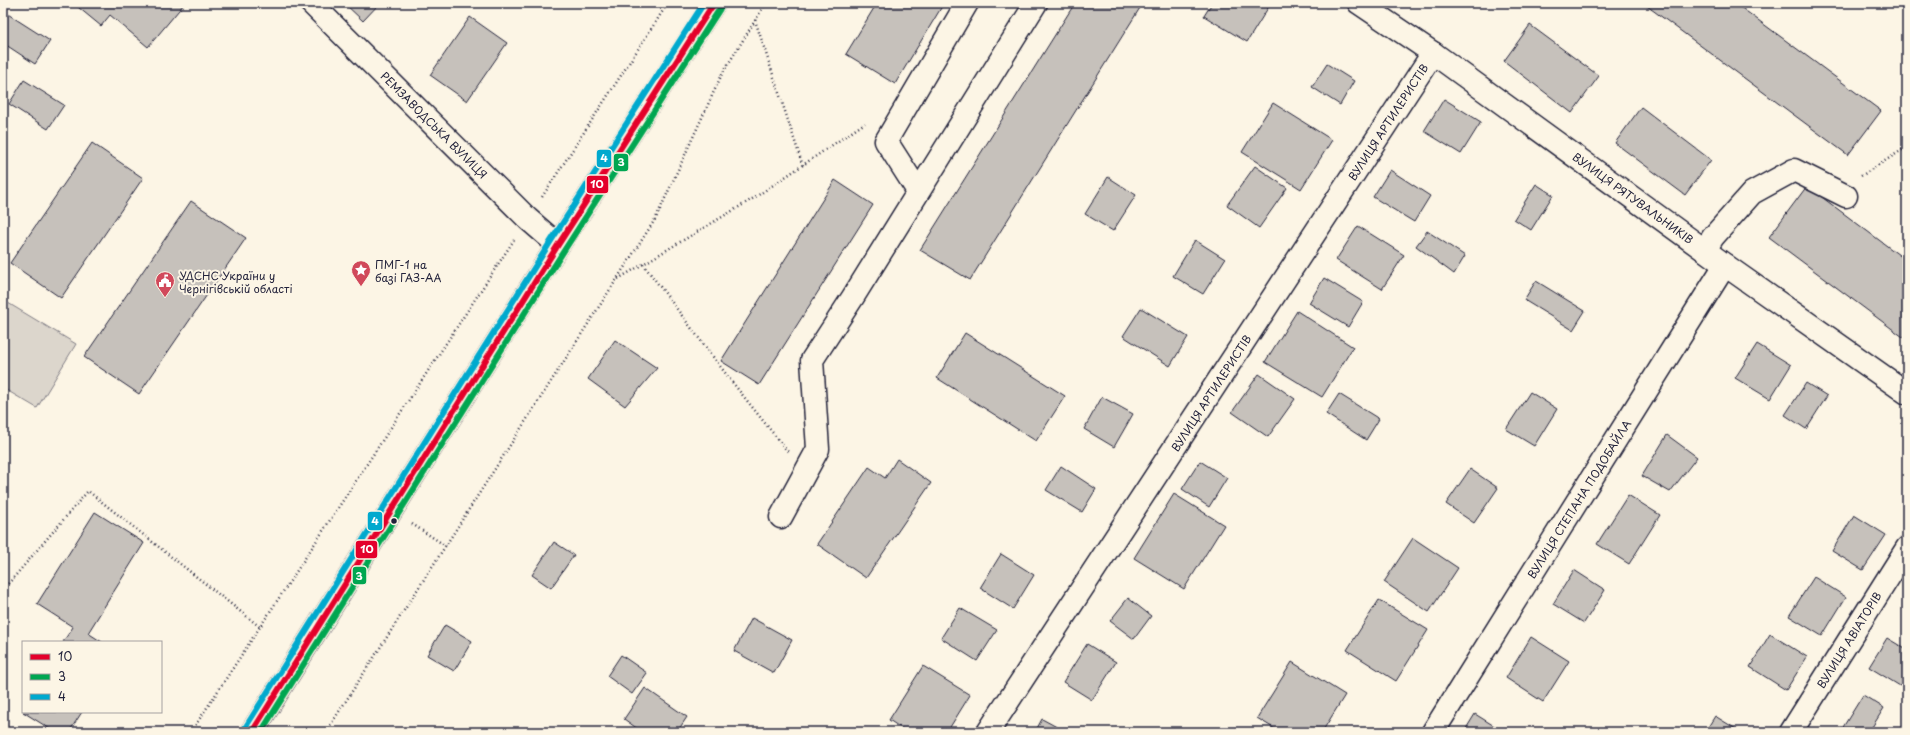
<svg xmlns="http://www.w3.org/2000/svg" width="1910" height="735" font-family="'Playpen Sans',sans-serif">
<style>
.green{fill:#dcd6cc;stroke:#7f7c84}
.building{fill:#c6c1bb;stroke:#22223b}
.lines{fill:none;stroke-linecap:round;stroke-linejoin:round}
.minor-casing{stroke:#22223b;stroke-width:25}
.major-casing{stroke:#22223b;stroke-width:25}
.path{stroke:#22223b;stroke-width:2.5;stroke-dasharray:1 3;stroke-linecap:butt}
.minor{stroke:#fcf5e5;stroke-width:22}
.major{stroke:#fcf5e5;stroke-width:22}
.bus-1-casing{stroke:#fcf5e5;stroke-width:9}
.bus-2-casing{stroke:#fcf5e5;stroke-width:9}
.bus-3-casing{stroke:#fcf5e5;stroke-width:9}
.bus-1{stroke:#e4002b;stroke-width:6}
.bus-2{stroke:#00a651;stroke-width:6}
.bus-3{stroke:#00a9ce;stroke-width:6}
.bus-dot{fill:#22223b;stroke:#fcf5e5;stroke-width:1.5}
.labels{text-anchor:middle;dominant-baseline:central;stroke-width:4;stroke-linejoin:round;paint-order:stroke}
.street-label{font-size:11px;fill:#22223b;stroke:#fcf5e5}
.poi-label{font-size:11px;fill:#22223b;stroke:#fcf5e5;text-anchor:start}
.line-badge{stroke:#fcf5e5;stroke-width:1.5}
.badge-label{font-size:11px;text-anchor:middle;font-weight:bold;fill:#fff}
</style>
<rect width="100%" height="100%" fill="#fcf5e5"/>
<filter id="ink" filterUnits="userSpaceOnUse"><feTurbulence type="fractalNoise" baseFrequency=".025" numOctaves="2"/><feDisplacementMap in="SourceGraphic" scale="8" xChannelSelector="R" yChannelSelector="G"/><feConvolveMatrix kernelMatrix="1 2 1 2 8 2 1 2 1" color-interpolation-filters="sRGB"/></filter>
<g filter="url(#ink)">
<path class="green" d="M 3,300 L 76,344 L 37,408 L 3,388 Z"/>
<g class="building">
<path d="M 73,3 L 183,3 L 184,4 L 148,47 L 110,15 L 101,26 Z"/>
<path d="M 344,3 L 380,3 L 363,21 Z"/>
<path d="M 877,3 L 944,3 L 895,84 L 846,54 Z"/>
<path d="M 1075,3 L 1143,3 L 970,280 L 920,250 Z"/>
<path d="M 1212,3 L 1271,3 L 1247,42 L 1204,16 Z"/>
<path d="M 1643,3 L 1735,3 L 1881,111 L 1848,155 Z"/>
<path d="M 3,11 L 50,41 L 35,64 L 3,43 Z"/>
<path d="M 470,17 L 507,43 L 467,101 L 430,75 Z"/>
<path d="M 1530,25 L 1599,76 L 1572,113 L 1504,61 Z"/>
<path d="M 1327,64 L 1354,81 L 1340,105 L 1312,87 Z"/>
<path d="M 24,80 L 64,105 L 48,129 L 9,104 Z"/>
<path d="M 1444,99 L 1481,122 L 1461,154 L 1424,131 Z"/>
<path d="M 1273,103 L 1332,140 L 1301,189 L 1242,152 Z"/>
<path d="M 1641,107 L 1711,160 L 1685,195 L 1615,143 Z"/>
<path d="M 92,143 L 143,178 L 61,298 L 10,263 Z"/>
<path d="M 1255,166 L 1287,188 L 1259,228 L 1227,205 Z"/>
<path d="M 1390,170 L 1430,196 L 1414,222 L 1373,197 Z"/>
<path d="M 1108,177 L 1136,195 L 1113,231 L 1085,214 Z"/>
<path d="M 835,180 L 873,205 L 759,385 L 721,361 Z"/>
<path d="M 1536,184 L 1553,195 L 1531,230 L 1514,219 Z"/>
<path d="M 1807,186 L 1907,261 L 1907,340 L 1769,237 Z"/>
<path d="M 191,201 L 246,238 L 139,394 L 84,357 Z"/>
<path d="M 1358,226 L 1404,255 L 1382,289 L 1336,260 Z"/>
<path d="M 1427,231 L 1465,256 L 1454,274 L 1416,246 Z"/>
<path d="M 1195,240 L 1225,259 L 1203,294 L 1173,276 Z"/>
<path d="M 1324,278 L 1363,302 L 1348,327 L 1309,303 Z"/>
<path d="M 1536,281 L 1585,311 L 1573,330 L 1524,300 Z"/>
<path d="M 1141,308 L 1188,337 L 1170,366 L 1123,336 Z"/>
<path d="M 1297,311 L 1353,347 L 1322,397 L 1265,362 Z"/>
<path d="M 965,333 L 1065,396 L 1036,441 L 937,378 Z"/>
<path d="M 615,340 L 657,368 L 625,406 L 588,379 Z"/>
<path d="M 1757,344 L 1791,365 L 1770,399 L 1735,378 Z"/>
<path d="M 1259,374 L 1295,399 L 1268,437 L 1232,412 Z"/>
<path d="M 1806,383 L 1827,396 L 1806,429 L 1785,415 Z"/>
<path d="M 1530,392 L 1557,409 L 1534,446 L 1506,429 Z"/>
<path d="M 1339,394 L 1379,419 L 1366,440 L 1326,414 Z"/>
<path d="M 1102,397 L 1133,414 L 1114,447 L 1084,429 Z"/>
<path d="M 1667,435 L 1697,457 L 1670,492 L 1642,476 Z"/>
<path d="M 897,459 L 931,483 L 866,578 L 817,544 L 869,467 L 885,478 Z"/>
<path d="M 1200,461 L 1227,478 L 1209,507 L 1182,489 Z"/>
<path d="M 1061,466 L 1096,489 L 1082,512 L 1046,490 Z"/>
<path d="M 1470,469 L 1498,488 L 1474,523 L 1446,504 Z"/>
<path d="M 1174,494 L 1224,525 L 1184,589 L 1134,558 Z"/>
<path d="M 1628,495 L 1660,515 L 1629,564 L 1597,544 Z"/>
<path d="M 95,512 L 144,543 L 88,633 L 102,642 L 63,642 L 73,627 L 37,604 Z"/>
<path d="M 1854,515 L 1886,535 L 1863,570 L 1832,551 Z"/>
<path d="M 1413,538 L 1458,568 L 1429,612 L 1384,582 Z"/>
<path d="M 554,542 L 574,555 L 551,588 L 532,575 Z"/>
<path d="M 1001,554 L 1034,575 L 1013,609 L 980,588 Z"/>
<path d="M 1574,570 L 1605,590 L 1584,623 L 1553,604 Z"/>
<path d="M 1814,577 L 1846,597 L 1822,636 L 1789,616 Z"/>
<path d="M 1128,598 L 1151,616 L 1134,639 L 1110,621 Z"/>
<path d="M 1379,600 L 1428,630 L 1396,681 L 1347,650 Z"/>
<path d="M 960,608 L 997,630 L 977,661 L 941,638 Z"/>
<path d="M 752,618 L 792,640 L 774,673 L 734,651 Z"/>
<path d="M 445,625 L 472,641 L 454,671 L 427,655 Z"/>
<path d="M 1770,634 L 1807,657 L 1786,690 L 1750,667 Z"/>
<path d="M 1531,637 L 1569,661 L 1543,702 L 1506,678 Z"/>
<path d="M 1887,638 L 1907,650 L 1907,686 L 1905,689 L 1869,667 Z"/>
<path d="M 1087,644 L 1116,662 L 1092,700 L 1063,682 Z"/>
<path d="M 621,655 L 647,673 L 632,694 L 607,676 Z"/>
<path d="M 1292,662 L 1345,695 L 1322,732 L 1280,732 L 1257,718 Z"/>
<path d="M 923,666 L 970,695 L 947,732 L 907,732 L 889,720 Z"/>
<path d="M 645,688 L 687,717 L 677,732 L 642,732 L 624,719 Z"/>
<path d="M 1863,695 L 1884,708 L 1869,732 L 1840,732 Z"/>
<path d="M 23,712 L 82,712 L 69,732 L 55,732 Z"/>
<path d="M 1475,714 L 1504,732 L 1464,732 Z"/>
<path d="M 1715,716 L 1741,732 L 1705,732 Z"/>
<path d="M 1042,719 L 1066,732 L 1035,732 Z"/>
</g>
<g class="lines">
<g class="minor-casing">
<g id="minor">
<path d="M 311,3 L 528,219 L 558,245"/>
<path d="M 1359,3 L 1433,53 L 1725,265 L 1907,393"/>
<path d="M 918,191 L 886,141 L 967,3"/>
<path d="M 1705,250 L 1713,237 L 1752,193 L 1794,170 L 1846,196"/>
<path d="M 781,517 L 818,449 L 812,360 L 853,297 L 1036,3"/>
<path d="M 988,732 L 1433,53"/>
<path d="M 1433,732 L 1725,265"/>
<path d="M 1791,732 L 1907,548"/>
</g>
</g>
<g class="major-casing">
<path id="major" d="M 252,732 L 558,245 L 714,3"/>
</g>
<g class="path">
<path d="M 755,20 L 803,166"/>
<path d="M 1861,176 L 1907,147"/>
<path d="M 542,197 L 668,3"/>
<path d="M 643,264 L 729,378 L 788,452"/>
<path d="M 618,279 L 754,198 L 865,123"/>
<path d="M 412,524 L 446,546"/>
<path d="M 3,590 L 88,491 L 260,627"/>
<path d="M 191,732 L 514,240"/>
<path d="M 326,732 L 656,218 L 722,74 L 766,3"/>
</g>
<use href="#minor" class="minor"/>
<use href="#major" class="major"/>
<g class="bus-1-casing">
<path id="bus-1" d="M 252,732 L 558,245 L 714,3"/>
</g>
<g class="bus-2-casing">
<path id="bus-2" d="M 261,732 L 565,249 L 721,7"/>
</g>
<g class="bus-3-casing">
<path id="bus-3" d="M 245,728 L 551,241 L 704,3"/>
</g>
<use href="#bus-1" class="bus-1"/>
<use href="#bus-2" class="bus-2"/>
<use href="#bus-3" class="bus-3"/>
</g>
</g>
<defs>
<g id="sight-pin" transform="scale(1)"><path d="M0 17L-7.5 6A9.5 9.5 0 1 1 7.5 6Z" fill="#d1495b" stroke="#fcf5e5"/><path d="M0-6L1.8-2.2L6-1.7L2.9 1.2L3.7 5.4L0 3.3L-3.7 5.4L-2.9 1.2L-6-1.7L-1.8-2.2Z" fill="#fff"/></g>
<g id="civic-pin" transform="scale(1)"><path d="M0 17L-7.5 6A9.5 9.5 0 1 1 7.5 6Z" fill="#d1495b" stroke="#fcf5e5"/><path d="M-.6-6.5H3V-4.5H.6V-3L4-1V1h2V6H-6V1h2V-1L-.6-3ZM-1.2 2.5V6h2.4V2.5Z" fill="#fff"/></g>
</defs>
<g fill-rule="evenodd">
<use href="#sight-pin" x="361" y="270"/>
<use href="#civic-pin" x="165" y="281"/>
</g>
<circle class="bus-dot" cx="394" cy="521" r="3.5"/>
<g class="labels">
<g class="street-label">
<text transform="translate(1388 122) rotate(-57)">ВУЛИЦЯ АРТИЛЕРИСТІВ</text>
<text transform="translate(434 125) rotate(45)">РЕМЗАВОДСЬКА ВУЛИЦЯ</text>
<text transform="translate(1633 198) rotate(36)">ВУЛИЦЯ РЯТУВАЛЬНИКІВ</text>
<text transform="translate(1211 393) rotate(-57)">ВУЛИЦЯ АРТИЛЕРИСТІВ</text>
<text transform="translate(1579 499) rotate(-58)">ВУЛИЦЯ СТЕПАНА ПОДОБАЙЛА</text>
<text transform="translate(1849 640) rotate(-58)">ВУЛИЦЯ АВІАТОРІВ</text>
</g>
<g class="poi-label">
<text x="375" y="264">ПМГ-1 на<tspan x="375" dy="13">базі ГАЗ-АА</tspan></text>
<text x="179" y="275">УДСНС України у<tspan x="179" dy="13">Чернігівській області</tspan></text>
</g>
</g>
<g class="line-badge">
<rect x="596" y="149" width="16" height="19" rx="4" fill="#00a9ce"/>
<rect x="613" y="153" width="16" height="19" rx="4" fill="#00a651"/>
<rect x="586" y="175" width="23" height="19" rx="4" fill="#e4002b"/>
<rect x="367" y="511" width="16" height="20" rx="4" fill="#00a9ce"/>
<rect x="355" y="540" width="23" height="19" rx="4" fill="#e4002b"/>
<rect x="352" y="566" width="15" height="19" rx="4" fill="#00a651"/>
</g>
<g class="badge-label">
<text x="604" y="162">4</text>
<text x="621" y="166">3</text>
<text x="597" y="188">10</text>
<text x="375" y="525">4</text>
<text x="367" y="553">10</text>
<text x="359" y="580">3</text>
</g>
<rect width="1910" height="735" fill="none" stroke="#fcf5e5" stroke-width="16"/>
<rect x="8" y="8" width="1894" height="719" fill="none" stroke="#22223b" stroke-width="1.5" filter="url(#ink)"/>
<rect x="22" y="641" width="140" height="72" fill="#fcf5e5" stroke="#a5a1a1"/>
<rect x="30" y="654" width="20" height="6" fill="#e4002b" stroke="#a5a1a1"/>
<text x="58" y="661" font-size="12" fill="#22223b">10</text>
<rect x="30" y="674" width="20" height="6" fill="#00a651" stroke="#a5a1a1"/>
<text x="58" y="681" font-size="12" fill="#22223b">3</text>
<rect x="30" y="694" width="20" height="6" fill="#00a9ce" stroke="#a5a1a1"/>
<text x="58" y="701" font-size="12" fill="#22223b">4</text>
</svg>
